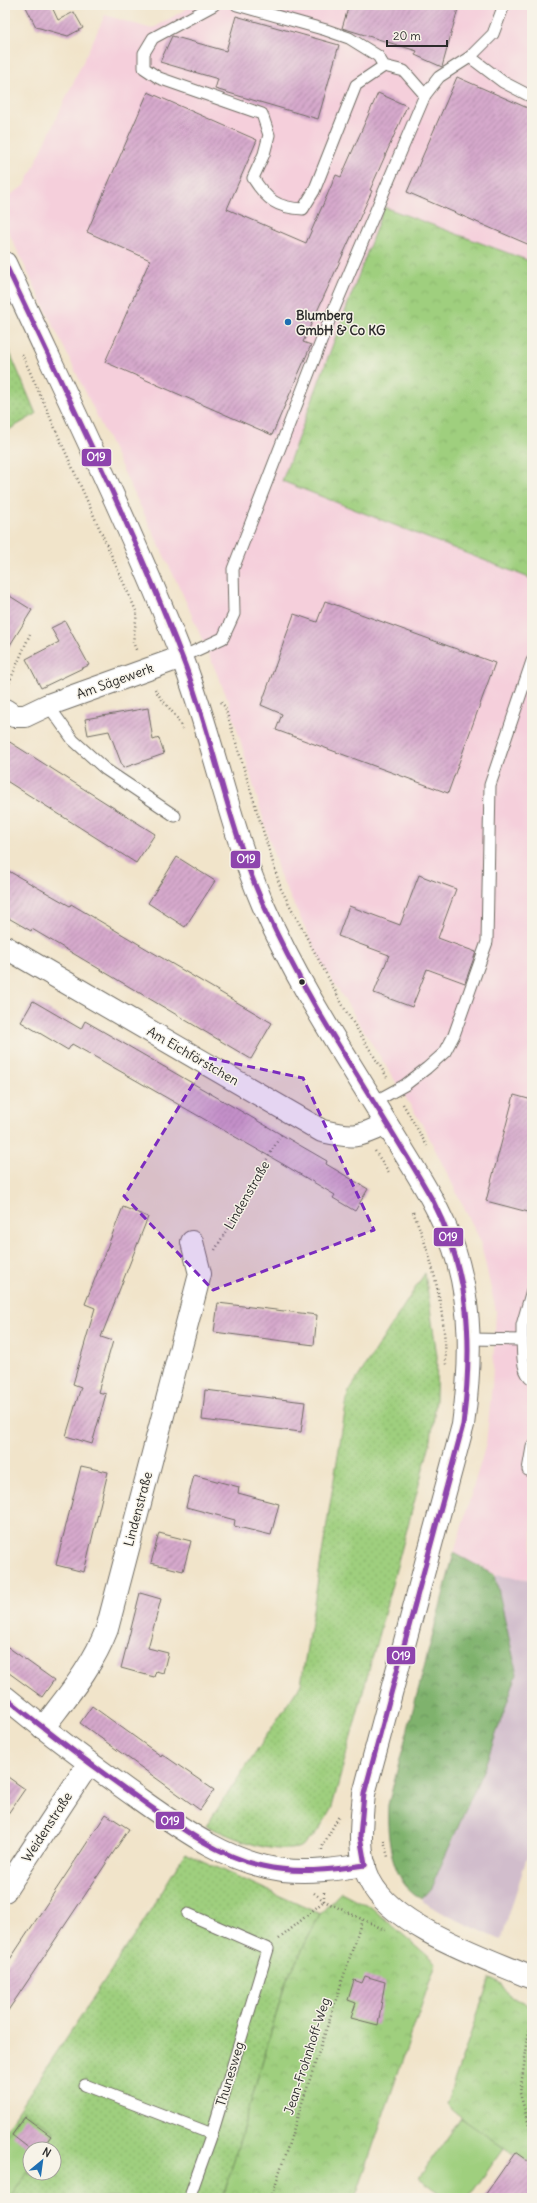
<svg xmlns="http://www.w3.org/2000/svg" width="537" height="2203" font-family="Delius,sans-serif">
<style>
.built{fill:#f5cfdb}
.railway{fill:#d1bdcc}
.grass{fill:url(#grass-dots);stroke:#657d54;fill-rule:evenodd}
.forest{fill:url(#forest-crowns);stroke:#556e4c}
.park{fill:url(#park-crowns);stroke:#657d54}
.pitch{fill:#9fcf7e;stroke:#657d54}
.building{fill:url(#building-hatch)}
.lines{fill:none;stroke-linecap:round;stroke-linejoin:round}
.lane-casing{stroke:#706c63;stroke-width:13}
.street-casing{stroke:#706c63;stroke-width:24}
.secondary-casing{stroke:#706c63;stroke-width:24}
.path{stroke:#706c63;stroke-width:2.5;stroke-dasharray:1 3;stroke-linecap:butt}
.lane{stroke:#fff;stroke-width:11}
.street{stroke:#fff;stroke-width:22}
.secondary{stroke:#fff;stroke-width:22}
.bus-1-casing{stroke:#f7f3e8;stroke-width:8}
.bus-1{stroke:#8e44ad;stroke-width:5}
.marked{fill:#7b2cbf;fill-opacity:0.2;stroke:#7b2cbf;stroke-width:3;stroke-dasharray:8 5;stroke-linejoin:round}
.poi-dot{fill:#1f6fb2;stroke:#f7f3e8;stroke-width:1.5}
.bus-dot{fill:#2b2b2b;stroke:#f7f3e8;stroke-width:1.5}
.labels{text-anchor:middle;dominant-baseline:central;stroke-width:3;stroke-linejoin:round;paint-order:stroke}
.poi-label{font-size:13px;font-weight:bold;fill:#2b2b2b;stroke:#f7f3e8;text-anchor:start}
.street-label{font-size:13px;fill:#2b2b2b;stroke:#f7f3e8}
.line-badge{stroke:#f7f3e8;stroke-width:1.5}
.badge-label{font-size:11px;text-anchor:middle;font-weight:bold;fill:#fff}
</style>
<defs>
<pattern id="grass-dots" width="8" height="8" patternUnits="userSpaceOnUse"><rect width="8" height="8" fill="#9fcf7e"/><path d="M2 2h.1M6 6h.1" fill="none" stroke="#89b26d" stroke-width="1.8" stroke-linecap="round"/></pattern>
<pattern id="forest-crowns" width="20" height="18" patternUnits="userSpaceOnUse"><rect width="20" height="18" fill="#7fb26d"/><path d="M2 6a3 3 0 1 1 6 0M12 15a3 3 0 1 1 6 0" fill="none" stroke="#68915a"/></pattern>
<pattern id="park-crowns" width="20" height="18" patternUnits="userSpaceOnUse"><rect width="20" height="18" fill="#9fcf7e"/><path d="M2 6a3 3 0 1 1 6 0M12 15a3 3 0 1 1 6 0" fill="none" stroke="#89b26d"/></pattern>
<pattern id="building-hatch" width="6" height="6" patternUnits="userSpaceOnUse"><rect width="6" height="6" fill="#d6a9cc"/><path d="M-1 1l2-2M0 6l6-6M5 7l2-2" fill="none" stroke="#ae8aa6"/></pattern>
</defs>
<rect width="100%" height="100%" fill="#f7f3e8"/>
<filter id="ink" filterUnits="userSpaceOnUse"><feTurbulence type="fractalNoise" baseFrequency=".025" numOctaves="2"/><feDisplacementMap in="SourceGraphic" scale="8" xChannelSelector="R" yChannelSelector="G"/><feConvolveMatrix kernelMatrix="1 2 1 2 8 2 1 2 1" color-interpolation-filters="sRGB"/></filter>
<filter id="wash" filterUnits="userSpaceOnUse"><feTurbulence type="fractalNoise" baseFrequency=".012" numOctaves="4" result="noise"/><feDisplacementMap in="SourceGraphic" scale="16" xChannelSelector="R" yChannelSelector="G"/><feGaussianBlur stdDeviation="0.9" result="paint"/><feColorMatrix in="noise" values="0 0 0 0 0 0 0 0 0 0 0 0 0 0 0 0 0 1.4 0 .05"/><feComposite in="paint" operator="in"/></filter>
<g filter="url(#wash)">
<rect width="100%" height="100%" fill="#f1e4ca"/>
<path class="built" d="M 193,5 L 532,5 L 532,1580 L 495,1575 L 454,1553 L 486,1444 L 492,1385 L 496,1311 L 480,1240 L 425,1129 L 323,965 L 280,876 L 229,702 L 183,595 L 5,225 L 5,199 L 25,185 L 105,15 L 152,29 Z"/>
<path class="railway" d="M 495,1575 L 532,1580 L 532,1841 L 501,1940 L 440,1912 L 421,1900 L 431,1888 L 485,1766 L 517,1674 Z"/>
<g class="grass">
<path d="M 5,341 L 36,414 L 5,432 Z"/>
<path d="M 425,1273 L 437,1356 L 436,1399 L 431,1440 L 332,1807 C 326,1819 312,1844 297,1848 C 267,1854 233,1837 206,1826 L 301,1684 L 348,1393 Z"/>
<path d="M 185,1853 L 320,1914 L 285,1984 L 223,2198 L 5,2198 L 5,2130 L 142,1924 ZM 30,2149 L 54,2149 L 54,2173 L 30,2173 Z"/>
</g>
<path class="forest" d="M 454,1553 L 495,1575 L 517,1674 L 485,1766 L 431,1888 L 421,1899 C 416,1895 409,1890 405,1885 C 389,1862 387,1831 388,1805 Z"/>
<g class="park">
<path d="M 384,207 L 532,262 L 532,579 L 282,481 Z"/>
<path d="M 341,1892 L 372,1908 L 436,1963 L 355,2198 L 223,2198 L 285,1984 L 320,1914 Z"/>
<path d="M 490,1978 L 501,1983 L 509,1996 L 532,2007 L 532,2164 C 522,2158 512,2153 503,2147 C 483,2135 463,2120 446,2104 Z"/>
</g>
<g class="pitch">
<path d="M 23,2110 L 54,2131 L 43,2149 L 30,2149 L 30,2168 L 10,2198 L 5,2198 L 5,2137 Z"/>
<path d="M 461,2118 L 504,2148 L 468,2198 L 447,2198 L 419,2178 Z"/>
</g>
<g id="blocks">
<g class="building">
<path d="M 25,5 L 51,5 L 58,20 L 74,12 L 83,28 L 68,36 L 36,27 Z"/>
<path d="M 349,5 L 459,5 L 442,67 L 415,55 L 417,51 L 342,28 Z"/>
<path d="M 236,16 L 339,45 L 318,119 L 215,89 L 218,79 L 160,62 L 172,36 L 226,51 Z"/>
<path d="M 457,77 L 532,110 L 532,246 L 407,192 Z"/>
<path d="M 148,92 L 257,140 L 227,209 L 306,243 L 336,175 L 341,177 L 378,93 L 407,106 L 370,190 L 372,191 L 303,342 L 311,345 L 272,435 L 105,362 L 150,260 L 87,232 Z"/>
<path d="M 5,593 L 32,610 L 5,653 Z"/>
<path d="M 325,601 L 495,663 L 448,793 L 276,730 L 282,714 L 261,705 L 294,614 L 317,622 Z"/>
<path d="M 65,621 L 89,665 L 41,688 L 26,659 L 59,642 L 51,628 Z"/>
<path d="M 148,708 L 153,740 L 159,738 L 164,754 L 123,768 L 109,731 L 88,735 L 85,719 Z"/>
<path d="M 5,739 L 155,834 L 136,863 L 5,780 Z"/>
<path d="M 177,857 L 215,881 L 185,927 L 148,903 Z"/>
<path d="M 5,869 L 70,906 L 71,904 L 272,1023 L 251,1059 L 32,929 L 31,931 L 5,916 Z"/>
<path d="M 419,875 L 456,889 L 438,938 L 476,952 L 465,983 L 427,969 L 412,1007 L 374,993 L 389,955 L 338,936 L 349,906 L 400,925 Z"/>
<path d="M 33,1001 L 81,1029 L 85,1021 L 327,1161 L 326,1164 L 368,1189 L 355,1211 L 333,1198 L 335,1195 L 281,1163 L 97,1058 L 72,1044 L 68,1050 L 21,1022 Z"/>
<path d="M 514,1095 L 532,1100 L 532,1213 L 486,1201 Z"/>
<path d="M 123,1207 L 148,1217 L 101,1337 L 113,1341 L 98,1392 L 106,1394 L 92,1444 L 66,1436 L 81,1387 L 73,1384 L 95,1308 L 85,1304 Z"/>
<path d="M 218,1303 L 317,1315 L 314,1345 L 214,1332 Z"/>
<path d="M 205,1390 L 305,1402 L 301,1432 L 202,1420 Z"/>
<path d="M 81,1466 L 108,1472 L 84,1572 L 56,1565 Z"/>
<path d="M 194,1475 L 239,1487 L 238,1493 L 279,1504 L 271,1535 L 234,1526 L 235,1520 L 186,1507 Z"/>
<path d="M 159,1533 L 191,1541 L 183,1571 L 151,1563 Z"/>
<path d="M 140,1593 L 161,1599 L 148,1648 L 168,1653 L 163,1673 L 156,1671 L 154,1677 L 121,1668 Z"/>
<path d="M 5,1645 L 54,1680 L 42,1697 L 5,1670 Z"/>
<path d="M 92,1706 L 161,1756 L 162,1754 L 214,1790 L 200,1810 L 80,1723 Z"/>
<path d="M 5,1775 L 25,1789 L 5,1818 Z"/>
<path d="M 106,1814 L 129,1829 L 5,2015 L 5,1967 Z"/>
<path d="M 365,1976 L 385,1982 L 378,2025 L 351,2018 L 356,2003 L 348,2000 L 354,1980 L 362,1983 Z"/>
<path d="M 25,2117 L 51,2136 L 41,2149 L 30,2149 L 12,2135 Z"/>
<path d="M 515,2152 L 532,2164 L 532,2198 L 483,2198 Z"/>
</g>
</g>
</g>
<g filter="url(#ink)">
<use href="#blocks" fill-opacity="0" stroke="#706c63" stroke-width="1"/>
<g class="lines">
<g class="lane-casing">
<g id="lane">
<path d="M 214,5 L 153,38 L 144,53 L 144,68 L 159,78 L 262,114 L 269,135 L 264,154 L 253,178 C 267,200 277,208 303,209 L 314,191 L 356,85 L 384,66"/>
<path d="M 237,5 L 326,30 L 349,38 L 378,56 L 384,66 L 404,71 L 425,95"/>
<path d="M 470,57 L 503,82 L 532,97"/>
<path d="M 182,657 L 223,638 L 234,614 L 233,569 L 331,316 L 425,95 L 439,77 L 470,57 L 493,34 L 504,5"/>
<path d="M 48,705 L 73,740 L 105,769 L 175,816"/>
<path d="M 374,1102 L 405,1085 L 427,1068 L 445,1052 L 454,1035 L 487,942 L 490,785 L 532,661"/>
<path d="M 470,1339 L 522,1340 L 522,1325 L 532,1290"/>
<path d="M 522,1340 C 523,1351 521,1372 532,1379"/>
<path d="M 528,1470 L 532,1447"/>
<path d="M 188,1914 L 268,1949 L 212,2134 L 189,2198"/>
<path d="M 85,2085 L 212,2134"/>
</g>
</g>
<g class="street-casing">
<g id="street">
<path d="M 5,710 L 14,716 L 25,716 L 48,705 L 182,657"/>
<path d="M 5,947 L 322,1131 C 353,1138 358,1138 386,1124"/>
<path d="M 5,1697 C 45,1730 86,1761 128,1791 C 175,1824 225,1863 283,1870 C 311,1873 338,1869 365,1865"/>
<path d="M 43,1728 C 68,1695 92,1668 107,1629 L 200,1274 L 192,1242"/>
<path d="M 5,1891 L 89,1763"/>
</g>
</g>
<g class="secondary-casing">
<path id="secondary" d="M 5,263 C 65,393 129,523 182,657 C 213,738 229,825 263,905 C 297,983 344,1054 388,1126 C 412,1166 439,1205 454,1249 C 473,1308 471,1365 463,1425 L 364,1794 C 361,1823 357,1855 370,1881 C 393,1927 486,1958 532,1978"/>
</g>
<g class="path">
<path d="M 22,354 L 137,613 L 133,642 L 137,652"/>
<path d="M 155,689 C 162,703 177,713 182,729"/>
<path d="M 6,690 L 30,634"/>
<path d="M 221,702 L 225,707 L 281,889 L 347,1013 L 387,1077"/>
<path d="M 403,1104 L 427,1146"/>
<path d="M 375,1151 L 390,1174"/>
<path d="M 413,1212 C 434,1261 445,1312 446,1365"/>
<path d="M 215,1250 L 282,1133"/>
<path d="M 384,1840 L 388,1857"/>
<path d="M 322,1850 L 322,1847 L 339,1816"/>
<path d="M 314,1893 L 324,1901 L 385,1930"/>
<path d="M 324,1901 L 324,1891"/>
<path d="M 279,1939 L 324,1901"/>
<path d="M 532,2010 L 520,2093 L 532,2136"/>
<path d="M 271,2198 L 362,1920"/>
</g>
<use href="#lane" class="lane"/>
<use href="#street" class="street"/>
<use href="#secondary" class="secondary"/>
<g class="bus-1-casing">
<g id="bus-1">
<path d="M 5,263 C 66,393 130,522 182,657 C 214,739 228,828 265,908 C 311,1012 378,1103 433,1201 C 471,1276 473,1344 463,1425 L 364,1794 L 360,1836 L 365,1865"/>
<path d="M 5,1697 C 48,1732 92,1766 138,1798 C 176,1825 216,1855 262,1866 C 297,1874 331,1870 365,1865"/>
</g>
</g>
<use href="#bus-1" class="bus-1"/>
</g>
</g>
<path class="marked" d="M 209,1058 L 303,1078 L 374,1230 L 213,1290 L 124,1196 Z"/>
<circle class="poi-dot" cx="288" cy="322" r="4"/>
<circle class="bus-dot" cx="302" cy="982" r="3.5"/>
<g class="labels">
<g class="poi-label">
<text x="296" y="315">Blumberg<tspan x="296" dy="15">GmbH &amp; Co KG</tspan></text>
</g>
<g class="street-label">
<text transform="translate(115 681) rotate(-20)">Am Sägewerk</text>
<text transform="translate(193 1056) rotate(30)">Am Eichförstchen</text>
<text transform="translate(247 1195) rotate(-60)">Lindenstraße</text>
<text transform="translate(138 1509) rotate(-75)">Lindenstraße</text>
<text transform="translate(47 1827) rotate(-57)">Weidenstraße</text>
<text transform="translate(307 2056) rotate(-72)">Jean-Frohnhoff-Weg</text>
<text transform="translate(230 2074) rotate(-73)">Thunesweg</text>
</g>
</g>
<g class="line-badge">
<rect x="81" y="448" width="31" height="19" rx="4" fill="#8e44ad"/>
<rect x="230" y="850" width="31" height="19" rx="4" fill="#8e44ad"/>
<rect x="433" y="1227" width="31" height="20" rx="4" fill="#8e44ad"/>
<rect x="386" y="1646" width="30" height="19" rx="4" fill="#8e44ad"/>
<rect x="155" y="1811" width="30" height="19" rx="4" fill="#8e44ad"/>
</g>
<g class="badge-label">
<text x="96" y="461">O19</text>
<text x="246" y="863">O19</text>
<text x="448" y="1241">O19</text>
<text x="401" y="1660">O19</text>
<text x="170" y="1825">O19</text>
</g>
<rect width="537" height="2203" fill="none" stroke="#f7f3e8" stroke-width="20"/>
<g transform="translate(42 2161) rotate(29)"><circle r="19" fill="#f7f3e8" stroke="#a5a39c"/>
<path d="M0-3L7 15L0 10L-7 15Z" fill="#1f6fb2"/>
<text y="-6" font-size="11" font-weight="bold" text-anchor="middle" fill="#2b2b2b">N</text>
</g>
<path d="M387 40v6h60v-6" fill="none" stroke="#2b2b2b" stroke-width="2"/>
<text x="393" y="40" font-size="12" fill="#2b2b2b" stroke="#f7f3e8" stroke-width="3" paint-order="stroke">20 m</text>
</svg>
